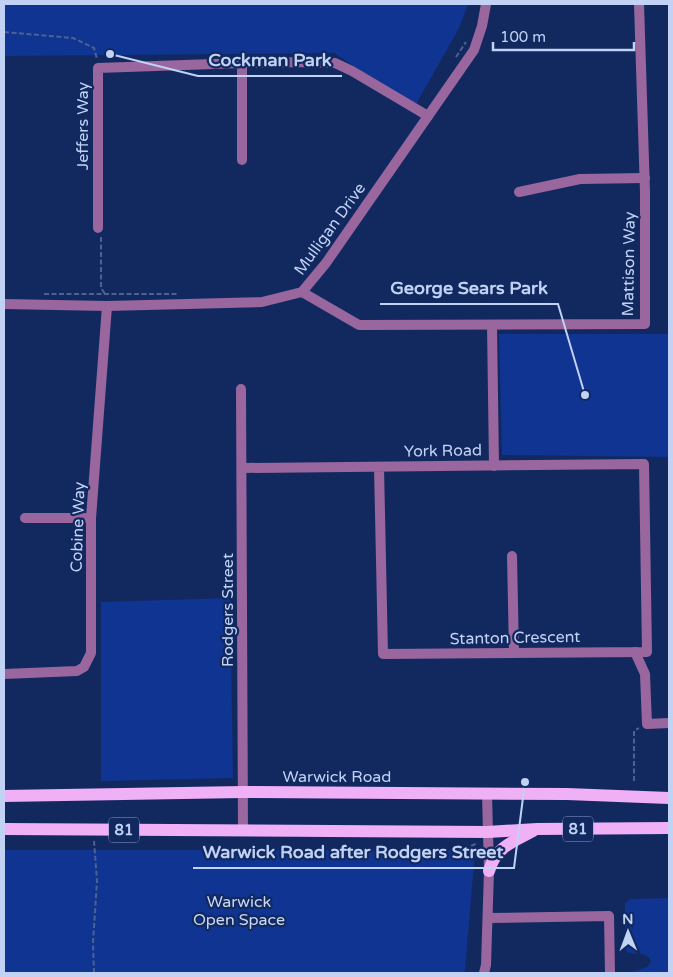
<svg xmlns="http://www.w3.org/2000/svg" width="673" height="977" font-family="'Varela Round',sans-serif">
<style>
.green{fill:#103491}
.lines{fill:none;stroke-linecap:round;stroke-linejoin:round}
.path{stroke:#4d6292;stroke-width:2;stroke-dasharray:5 2.5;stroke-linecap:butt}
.minor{stroke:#99669e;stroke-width:10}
.major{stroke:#efb0f5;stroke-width:12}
.labels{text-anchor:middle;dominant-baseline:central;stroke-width:4.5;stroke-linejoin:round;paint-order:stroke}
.shield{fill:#122960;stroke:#8c9fc8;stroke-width:1}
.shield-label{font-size:15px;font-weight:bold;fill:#c1d2f4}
.street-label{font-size:16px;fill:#c1d2f4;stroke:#122960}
.park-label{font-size:16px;fill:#cbd9f4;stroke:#122960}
.leader{fill:none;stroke:#c1d2f4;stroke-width:2}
.callout-dot{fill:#c1d2f4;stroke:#122960;stroke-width:2}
.callout-label{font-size:18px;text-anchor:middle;font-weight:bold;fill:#c1d2f4;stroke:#122960;stroke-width:4.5;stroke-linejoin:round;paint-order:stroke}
</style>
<rect width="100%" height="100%" fill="#122960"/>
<g class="green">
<path d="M 4,4 L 468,4 L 459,28 L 415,106 L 334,53 L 4,56 Z"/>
<path d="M 499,334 L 669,334 L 669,457 L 502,455 Z"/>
<path d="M 230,598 L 233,778 L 101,781 L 101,602 Z"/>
<path d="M 4,850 L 475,850 L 465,970 L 464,973 L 4,973 Z"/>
<path d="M 669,898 L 669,973 L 630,973 L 647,967 L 651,961 C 646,950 636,956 627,952 L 625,947 L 625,903 L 631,899 Z"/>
</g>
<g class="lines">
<g class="path">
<path d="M 4,32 L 73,38 L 94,48 L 97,59"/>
<path d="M 456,57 L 466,42"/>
<path d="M 101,237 L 101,288 L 105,294"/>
<path d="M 44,294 L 179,294"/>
<path d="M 634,781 L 634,731 L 639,728"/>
<path d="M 471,846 L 478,843"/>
<path d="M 94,973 L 93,943 L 97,881 L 94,841"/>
</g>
<g class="minor">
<path d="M 242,160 L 242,63"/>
<path d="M 519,192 L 580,179 L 645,178"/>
<path d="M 98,228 L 98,68 L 242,63 L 311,62 L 335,63 L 352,71 L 428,116"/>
<path d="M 302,292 L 359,325 L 645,324 L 645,192 L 639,4"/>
<path d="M 4,304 L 107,306 L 262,302 L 302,292 L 326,263 L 474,50 L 482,26 L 486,4"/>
<path d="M 492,325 L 494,466"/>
<path d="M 241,389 L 243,831"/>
<path d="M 243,468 L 644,464 L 647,652 L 383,654 L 379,467"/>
<path d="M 25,518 L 91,518"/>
<path d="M 512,556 L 514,653"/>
<path d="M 635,652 L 645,674 L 647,724 L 669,723"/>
<path d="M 4,674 L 77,671 L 84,667 L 91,653 L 91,518 L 107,306"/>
<path d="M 488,918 L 609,916 L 610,973"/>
<path d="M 484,973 L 486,965 L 489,871 L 487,794"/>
</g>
<g class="major">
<path d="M 4,796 L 243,792 L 567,794 L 669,798"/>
<path d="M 4,829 L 487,832 L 537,829 L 669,828"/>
<path d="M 489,871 C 496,847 512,842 533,831"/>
</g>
</g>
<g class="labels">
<g class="shield">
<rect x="563" y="816.5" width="30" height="25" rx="4"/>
<rect x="109" y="817.5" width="30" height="25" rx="4"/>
</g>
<g class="shield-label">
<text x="578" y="829">81</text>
<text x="124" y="830">81</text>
</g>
<g class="street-label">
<text transform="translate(83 126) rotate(-90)">Jeffers Way</text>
<text transform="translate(330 229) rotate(-54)">Mulligan Drive</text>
<text transform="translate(629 264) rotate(-89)">Mattison Way</text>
<text transform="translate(443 451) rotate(-1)">York Road</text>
<text transform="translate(78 527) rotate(-88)">Cobine Way</text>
<text transform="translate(228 610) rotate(-90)">Rodgers Street</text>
<text transform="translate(515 638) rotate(-1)">Stanton Crescent</text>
<text x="337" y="777">Warwick Road</text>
</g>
<g class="park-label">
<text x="239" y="902">Warwick<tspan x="239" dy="18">Open Space</tspan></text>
</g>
</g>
<path class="leader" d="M110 54L198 76H342M585 395L558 304H380M525 782L514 868H193"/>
<g class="callout-dot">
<circle cx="110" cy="54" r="5"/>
<circle cx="585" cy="395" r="5"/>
<circle cx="525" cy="782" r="5"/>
</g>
<g class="callout-label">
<text x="270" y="66">Cockman Park</text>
<text x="469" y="294">George Sears Park</text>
<text x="353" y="858">Warwick Road after Rodgers Street</text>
</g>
<rect width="673" height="977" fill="none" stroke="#c1d2f4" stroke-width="10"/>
<g transform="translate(628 932) rotate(359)" stroke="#122960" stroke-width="4" paint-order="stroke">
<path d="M0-4L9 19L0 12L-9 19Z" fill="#c1d2f4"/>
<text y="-8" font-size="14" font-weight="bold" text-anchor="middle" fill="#c1d2f4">N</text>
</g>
<path d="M493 42v8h141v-8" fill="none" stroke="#c1d2f4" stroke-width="2.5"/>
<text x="500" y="42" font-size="15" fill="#c1d2f4" stroke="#122960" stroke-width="4" paint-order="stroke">100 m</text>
</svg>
